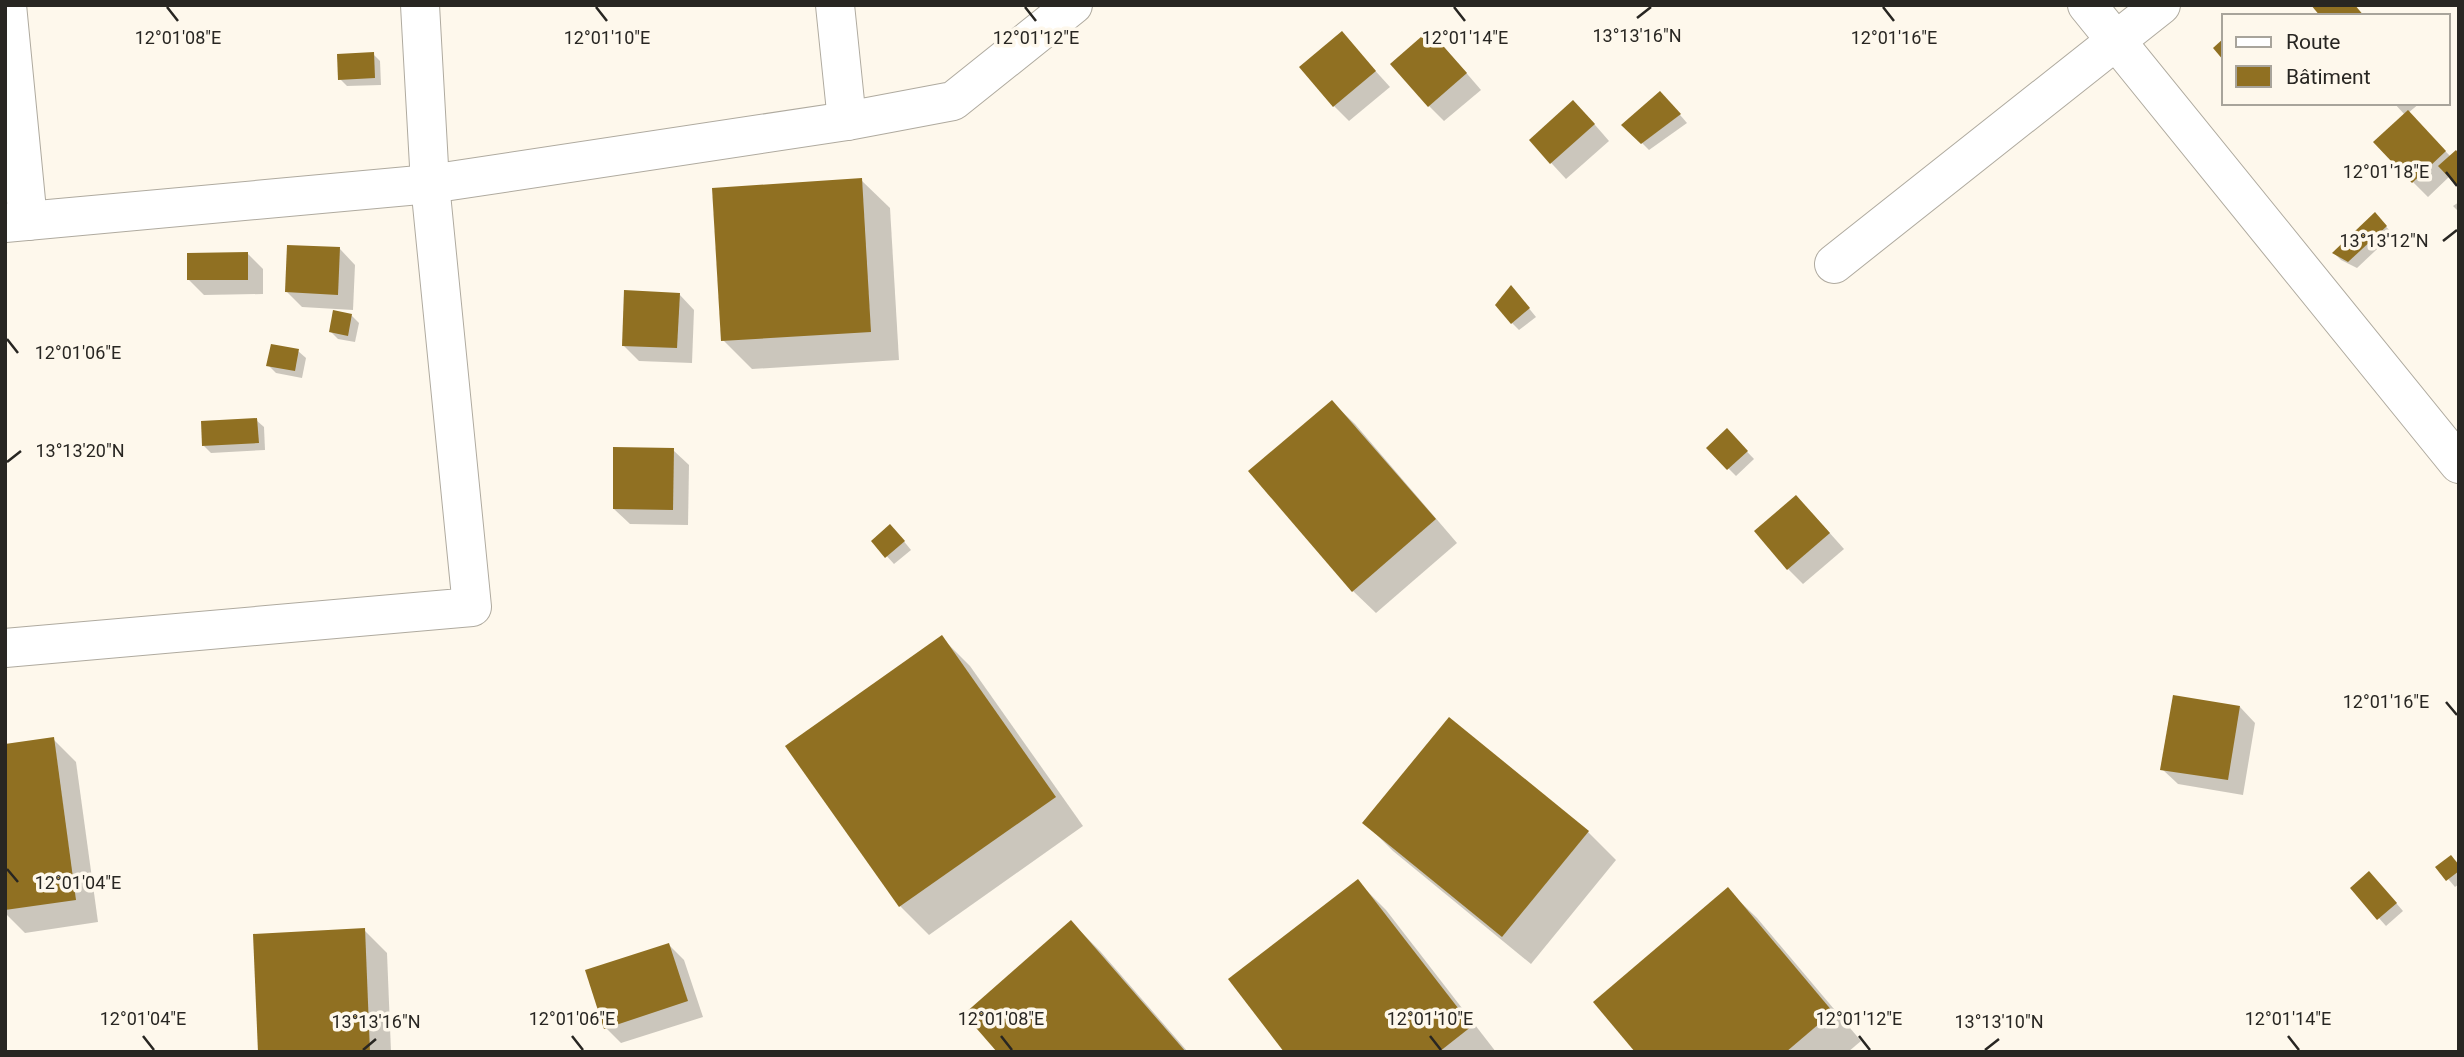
<svg xmlns="http://www.w3.org/2000/svg" width="2464" height="1057" font-family="Roboto,sans-serif">
<style>
.shadow{fill:#0003}
.building{fill:#907022}
.lines{fill:none;stroke-linecap:round;stroke-linejoin:round}
.street-casing{stroke:#afaa9f;stroke-width:40}
.street{stroke:#fff;stroke-width:38}
.ticks{fill:none;stroke:#282622;stroke-width:2.5}
.ticks-label{font-size:18px;text-anchor:middle;fill:#282622;stroke:#fef8ec;stroke-width:7;stroke-linejoin:round;paint-order:stroke}
</style>
<rect width="100%" height="100%" fill="#fef8ec"/>
<g class="shadow">
<path d="M 1342,34 L 1390,87 L 1349,121 L 1334,106 Z"/>
<path d="M 1444,47 L 1481,90 L 1444,121 L 1429,106 Z"/>
<path d="M 373,54 L 380,61 L 381,85 L 347,86 L 340,79 Z"/>
<path d="M 1668,101 L 1687,123 L 1649,150 L 1624,125 Z"/>
<path d="M 2394,103 L 2420,103 L 2408,113 L 2451,157 L 2459,156 L 2459,185 L 2450,176 L 2428,197 L 2413,182 L 2405,115 Z"/>
<path d="M 1589,118 L 1609,141 L 1566,179 L 1531,141 Z"/>
<path d="M 861,180 L 890,208 L 899,360 L 752,369 L 723,340 Z"/>
<path d="M 2459,202 L 2459,212 L 2453,206 Z"/>
<path d="M 2375,215 L 2393,234 L 2357,268 L 2341,260 L 2334,253 Z"/>
<path d="M 340,249 L 355,265 L 353,310 L 302,307 L 287,292 Z"/>
<path d="M 248,254 L 263,269 L 263,294 L 204,295 L 189,280 Z"/>
<path d="M 679,294 L 694,310 L 692,363 L 639,361 L 624,346 Z"/>
<path d="M 1518,295 L 1536,317 L 1519,330 L 1512,323 Z"/>
<path d="M 351,315 L 359,323 L 355,342 L 338,339 L 331,332 Z"/>
<path d="M 298,351 L 306,358 L 302,378 L 276,373 L 268,365 Z"/>
<path d="M 1332,402 L 1355,424 L 1457,543 L 1376,613 L 1353,591 Z"/>
<path d="M 256,420 L 264,427 L 265,450 L 211,453 L 204,446 Z"/>
<path d="M 1734,438 L 1754,459 L 1736,476 L 1708,448 Z"/>
<path d="M 673,450 L 689,465 L 688,525 L 630,524 L 614,509 Z"/>
<path d="M 1811,512 L 1844,549 L 1803,584 L 1788,569 Z"/>
<path d="M 898,534 L 911,550 L 894,564 L 873,541 Z"/>
<path d="M 942,638 L 970,666 L 1083,826 L 929,935 L 900,906 L 787,746 Z"/>
<path d="M 2240,707 L 2255,723 L 2243,795 L 2178,784 L 2162,769 Z"/>
<path d="M 53,739 L 76,762 L 98,922 L 25,933 L 5,913 L 5,746 Z"/>
<path d="M 1365,823 L 1588,832 L 1616,860 L 1531,964 L 1393,851 Z"/>
<path d="M 2459,865 L 2459,884 L 2455,887 L 2438,867 Z"/>
<path d="M 1357,881 L 1386,910 L 1496,1052 L 1286,1052 Z"/>
<path d="M 2377,881 L 2403,911 L 2386,926 L 2352,888 Z"/>
<path d="M 1728,890 L 1757,918 L 1861,1041 L 1848,1052 L 1637,1052 Z"/>
<path d="M 1071,922 L 1100,951 L 1188,1052 L 999,1052 Z"/>
<path d="M 364,930 L 387,953 L 391,1052 L 260,1052 Z"/>
<path d="M 669,945 L 684,960 L 703,1017 L 621,1043 L 606,1028 Z"/>
</g>
<g class="building">
<path d="M 2311,5 L 2355,5 L 2364,16 L 2320,16 Z"/>
<path d="M 1429,30 L 1467,73 L 1428,107 L 1390,64 Z"/>
<path d="M 1342,31 L 1376,71 L 1333,107 L 1299,67 Z"/>
<path d="M 2224,38 L 2224,61 L 2213,48 Z"/>
<path d="M 374,52 L 375,78 L 338,80 L 337,54 Z"/>
<path d="M 1660,91 L 1681,114 L 1641,144 L 1621,125 Z"/>
<path d="M 1573,100 L 1595,124 L 1550,164 L 1529,140 Z"/>
<path d="M 2408,110 L 2446,151 L 2412,183 L 2373,142 Z"/>
<path d="M 2456,150 L 2459,154 L 2459,183 L 2456,185 L 2438,166 Z"/>
<path d="M 862,178 L 871,332 L 721,341 L 712,188 Z"/>
<path d="M 2375,212 L 2387,226 L 2348,262 L 2332,253 Z"/>
<path d="M 287,245 L 340,247 L 338,295 L 285,292 Z"/>
<path d="M 248,252 L 248,280 L 187,280 L 187,253 Z"/>
<path d="M 1511,285 L 1530,308 L 1511,324 L 1495,305 Z"/>
<path d="M 624,290 L 680,293 L 677,348 L 622,346 Z"/>
<path d="M 333,310 L 352,314 L 348,336 L 329,332 Z"/>
<path d="M 271,344 L 299,349 L 295,371 L 266,366 Z"/>
<path d="M 1332,400 L 1436,519 L 1352,592 L 1248,471 Z"/>
<path d="M 257,418 L 259,443 L 202,446 L 201,421 Z"/>
<path d="M 1727,428 L 1748,451 L 1727,470 L 1706,448 Z"/>
<path d="M 613,447 L 674,448 L 673,510 L 613,509 Z"/>
<path d="M 1796,495 L 1830,533 L 1787,570 L 1754,531 Z"/>
<path d="M 890,524 L 905,541 L 885,558 L 871,541 Z"/>
<path d="M 942,635 L 1056,797 L 899,907 L 785,746 Z"/>
<path d="M 2173,695 L 2240,706 L 2228,780 L 2160,770 Z"/>
<path d="M 1449,717 L 1589,831 L 1502,937 L 1362,823 Z"/>
<path d="M 54,737 L 76,900 L 5,910 L 5,744 Z"/>
<path d="M 2451,855 L 2459,865 L 2459,871 L 2446,881 L 2435,867 Z"/>
<path d="M 2369,871 L 2397,903 L 2377,920 L 2350,888 Z"/>
<path d="M 1358,879 L 1472,1026 L 1439,1052 L 1284,1052 L 1228,979 Z"/>
<path d="M 1728,887 L 1833,1012 L 1786,1052 L 1635,1052 L 1593,1002 Z"/>
<path d="M 1071,920 L 1186,1052 L 997,1052 L 964,1014 Z"/>
<path d="M 365,928 L 370,1052 L 258,1052 L 253,934 Z"/>
<path d="M 669,943 L 688,1001 L 604,1029 L 585,970 Z"/>
</g>
<g class="lines">
<g class="street-casing">
<g id="street">
<path d="M 7,5 L 28,221"/>
<path d="M 835,5 L 847,121"/>
<path d="M 2087,5 L 2459,464"/>
<path d="M 5,223 L 430,184 L 847,121 L 953,101 L 1073,5"/>
<path d="M 1834,264 L 2161,5"/>
<path d="M 5,648 L 472,607 L 430,184 L 420,5"/>
</g>
</g>
<use href="#street" class="street"/>
</g>
<path class="ticks" d="M 167,7 L 178,21M 596,7 L 607,21M 1025,7 L 1036,21M 1454,7 L 1465,21M 1883,7 L 1894,21M 1637,18 L 1651,7M 2446,172 L 2457,186M 2443,241 L 2457,230M 7,339 L 18,353M 7,462 L 21,451M 2446,702 L 2457,715M 7,869 L 18,882M 143,1036 L 154,1050M 572,1036 L 583,1050M 1001,1036 L 1012,1050M 1430,1036 L 1441,1050M 1859,1036 L 1870,1050M 2288,1036 L 2299,1050M 363,1050 L 376,1039M 1985,1050 L 1999,1039"/>
<g class="ticks-label">
<text x="1637" y="42">13°13'16"N</text>
<text x="1465" y="44">12°01'14"E</text>
<text x="178" y="44">12°01'08"E</text>
<text x="607" y="44">12°01'10"E</text>
<text x="1036" y="44">12°01'12"E</text>
<text x="1894" y="44">12°01'16"E</text>
<text x="2386" y="178">12°01'18"E</text>
<text x="2384" y="247">13°13'12"N</text>
<text x="78" y="359">12°01'06"E</text>
<text x="80" y="457">13°13'20"N</text>
<text x="2386" y="708">12°01'16"E</text>
<text x="78" y="889">12°01'04"E</text>
<text x="143" y="1025">12°01'04"E</text>
<text x="572" y="1025">12°01'06"E</text>
<text x="1001" y="1025">12°01'08"E</text>
<text x="1430" y="1025">12°01'10"E</text>
<text x="1859" y="1025">12°01'12"E</text>
<text x="2288" y="1025">12°01'14"E</text>
<text x="376" y="1028">13°13'16"N</text>
<text x="1999" y="1028">13°13'10"N</text>
</g>
<rect width="2464" height="1057" fill="none" stroke="#282622" stroke-width="14"/>
<rect x="2222" y="14" width="228" height="91" fill="#fef8ec" stroke="#a8a49b" stroke-width="2"/>
<rect x="2236" y="37" width="35" height="10" fill="#ffffff" stroke="#a8a49b" stroke-width="2"/>
<text x="2286" y="49" font-size="21" fill="#282622">Route</text>
<rect x="2236" y="66" width="35" height="21" fill="#907022" stroke="#a8a49b" stroke-width="2"/>
<text x="2286" y="84" font-size="21" fill="#282622">Bâtiment</text>
</svg>
